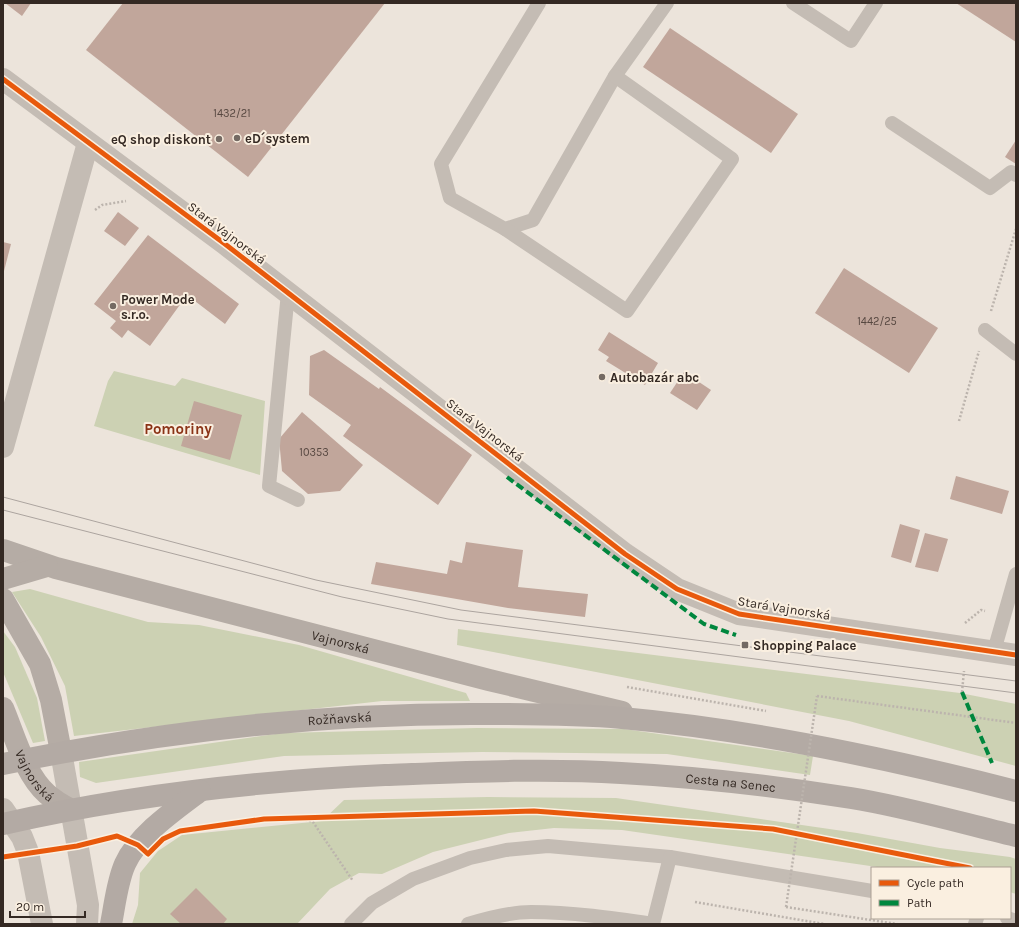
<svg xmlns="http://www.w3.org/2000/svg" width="1019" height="927" font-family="Karla,sans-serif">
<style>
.green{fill:#ccd1b3}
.building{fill:#c1a69b}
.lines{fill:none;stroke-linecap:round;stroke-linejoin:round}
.path{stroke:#bcb4ad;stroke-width:2.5;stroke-dasharray:2 2;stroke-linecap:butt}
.service{stroke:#c4bcb4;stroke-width:14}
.minor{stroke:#c4bcb4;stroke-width:22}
.secondary{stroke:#b5aca5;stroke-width:22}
.primary{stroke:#b3aaa4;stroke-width:22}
.tram{stroke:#aca49f;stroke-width:1}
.path-bridge{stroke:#bcb4ad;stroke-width:2.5;stroke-dasharray:2 2;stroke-linecap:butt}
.quiet{stroke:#00873e;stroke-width:4;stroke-dasharray:8 4;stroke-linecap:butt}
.cycleway-casing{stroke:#faefe0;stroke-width:8}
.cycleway{stroke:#e8590c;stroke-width:5}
.poi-dot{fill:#746a63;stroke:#faefe0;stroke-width:1.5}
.labels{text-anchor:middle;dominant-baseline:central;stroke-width:4;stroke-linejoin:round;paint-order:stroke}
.number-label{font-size:11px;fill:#574841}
.poi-label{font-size:13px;font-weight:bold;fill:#342923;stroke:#faefe0;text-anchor:start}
.street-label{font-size:13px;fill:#342923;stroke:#faefe0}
.quarter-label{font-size:15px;font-weight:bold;fill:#8a3316;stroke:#faefe0}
</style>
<rect width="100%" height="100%" fill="#ece4db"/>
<g class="green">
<path d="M 114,371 L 175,386 L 182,378 L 265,401 L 260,475 L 94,426 L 108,381 Z"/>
<path d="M 30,589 L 148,622 L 199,625 L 299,645 L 466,693 L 470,701 L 382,701 L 74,736 L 65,686 L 41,637 L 12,592 Z"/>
<path d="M 458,629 L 606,649 L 960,693 L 1016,704 L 1016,766 L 849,721 L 457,645 Z"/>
<path d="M 3,631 L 15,647 L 37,698 L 45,741 L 33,743 L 3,672 Z"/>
<path d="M 477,728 L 624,729 L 813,756 L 810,775 L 667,754 L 482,752 L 284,756 L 96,783 L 80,777 L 79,762 L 283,733 Z"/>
<path d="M 488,797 L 616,798 L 857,833 L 940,848 L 1010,857 L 1016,859 L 1016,894 L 1010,892 L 1010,868 L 884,868 L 622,830 L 554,828 L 509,833 L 433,852 L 382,874 L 359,873 L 330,889 L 297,924 L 132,924 L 138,905 L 140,873 L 158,851 L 182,835 L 322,821 L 344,800 Z"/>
</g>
<g class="building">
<path d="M 5,3 L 31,3 L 22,16 Z"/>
<path d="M 123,3 L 385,3 L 248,177 L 86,50 Z"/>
<path d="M 956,3 L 1016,3 L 1016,42 Z"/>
<path d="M 670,28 L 798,114 L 771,153 L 643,67 Z"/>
<path d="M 1016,140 L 1016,164 L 1005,157 Z"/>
<path d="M 118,212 L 139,228 L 125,246 L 104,231 Z"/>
<path d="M 148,235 L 239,304 L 225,324 L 187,295 L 150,346 L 128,330 L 122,338 L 110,328 L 116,321 L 94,304 Z"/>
<path d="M 3,242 L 11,244 L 4,271 L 3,271 Z"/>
<path d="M 844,268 L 938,328 L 909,373 L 815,313 Z"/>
<path d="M 609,332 L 658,363 L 645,385 L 606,361 L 609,357 L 598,350 Z"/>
<path d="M 324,350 L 379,389 L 380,387 L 472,455 L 438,505 L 343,436 L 351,425 L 309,395 L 310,356 Z"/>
<path d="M 684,372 L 711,390 L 697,410 L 670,393 Z"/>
<path d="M 194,401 L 242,415 L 230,460 L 181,446 Z"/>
<path d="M 302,412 L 363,465 L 340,491 L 308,494 L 282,471 L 279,439 Z"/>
<path d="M 956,476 L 1009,491 L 1002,514 L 950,499 Z"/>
<path d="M 900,524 L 920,530 L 911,563 L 891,557 Z"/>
<path d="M 925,533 L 948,539 L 938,572 L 915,567 Z"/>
<path d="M 466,542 L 523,550 L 518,587 L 588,594 L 585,617 L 508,608 L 371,584 L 376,562 L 447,574 L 450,560 L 462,563 Z"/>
<path d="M 196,888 L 227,919 L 223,924 L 181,924 L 170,914 Z"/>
</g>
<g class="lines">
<g class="path">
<path d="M 95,210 L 102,205 L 126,201"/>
<path d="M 991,311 L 1016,229"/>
<path d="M 959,421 L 979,351"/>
<path d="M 965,623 L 981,610 L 985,611"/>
<path d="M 627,687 L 766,711"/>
<path d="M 962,692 L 964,671"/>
<path d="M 817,696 L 1016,723"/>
<path d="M 190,830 C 223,824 282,811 313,822 L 353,881"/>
<path d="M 695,902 L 824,924"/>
<path d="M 786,907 L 897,924"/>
</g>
<g class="service">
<path d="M 539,3 L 441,164 L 450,198 L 505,229 L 533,220 L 615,76 L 667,3"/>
<path d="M 793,3 L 851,41 L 876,3"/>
<path d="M 892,123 L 990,188 L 1011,172 L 1016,175"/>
<path d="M 505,229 L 627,311 L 732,159 L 615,76"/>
<path d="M 288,293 L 269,486 L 298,500"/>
<path d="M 985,330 L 1016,354"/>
<path d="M 994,651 L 1016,574"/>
<path d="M 1007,918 L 1016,921"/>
<path d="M 351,924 L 372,903 L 413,879 L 470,858 L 506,850 L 548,846 L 670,857 L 872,891"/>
<path d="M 468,924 C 488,918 510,912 531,912 C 572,912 613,918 653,924"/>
<path d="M 653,924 L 670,857"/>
<path d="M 975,924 L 977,918"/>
</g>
<g class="minor">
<path d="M 3,79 L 225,244 L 625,554 L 677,589 L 739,614 L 1016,655"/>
<path d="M 3,447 L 88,143"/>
<path d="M 61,752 L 88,905 L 87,924"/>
<path d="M 3,809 L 22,837 L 28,852 L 42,924"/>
</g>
<g class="secondary">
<path id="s1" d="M 3,550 L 56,568 L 489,680 L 622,712"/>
<path d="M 3,579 L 47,566"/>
<path d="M 3,599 L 40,664 L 51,700 L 61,752"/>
<path id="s2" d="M 3,708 C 14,734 25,775 47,794 C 54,800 62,805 70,809"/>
</g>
<g class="primary">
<path id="s3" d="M 3,764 C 163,731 320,713 483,714 C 529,714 576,714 622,718 C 755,730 887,758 1016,791"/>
<path id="s4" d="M 3,824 C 129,795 256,781 385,775 C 463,772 543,768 621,773 C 698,777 775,786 851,798 C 907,807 961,823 1016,836"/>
<path d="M 111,924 C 115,904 117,882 125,864 C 138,835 175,810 200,791"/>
</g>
<g class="tram">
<path d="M 3,497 L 316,580 L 461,610 L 1016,681"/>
<path d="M 3,510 L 342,597 L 448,619 L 1016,693"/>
</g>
<path class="path-bridge" d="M 786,907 L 817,696"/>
<g class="quiet">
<path d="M 507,477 L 704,624 L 736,635"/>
<path d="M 962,692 L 992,763"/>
</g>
<g class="cycleway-casing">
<g id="cycleway">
<path d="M 3,79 L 225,244 L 625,554 L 677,589 L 739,614 L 1016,655"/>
<path d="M 3,857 L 77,846 L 117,836 L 138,845 L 148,854 L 163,839 L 180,831 L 264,819 L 534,811 L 773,829 L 970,868"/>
</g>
</g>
<use href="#cycleway" class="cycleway"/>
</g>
<g class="poi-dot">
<circle cx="237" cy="138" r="4"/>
<circle cx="219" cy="139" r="4"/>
<circle cx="113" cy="306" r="4"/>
<circle cx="602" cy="377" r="4"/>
<rect x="741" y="641" width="8" height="8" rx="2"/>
</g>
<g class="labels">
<g class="number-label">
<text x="232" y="113">1432/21</text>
<text x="877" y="321">1442/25</text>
<text x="314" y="452">10353</text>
</g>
<g class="poi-label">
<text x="245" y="138">eD´system</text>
<text x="211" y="139" text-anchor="end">eQ shop diskont</text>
<text x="121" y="299">Power Mode<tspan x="121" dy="15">s.r.o.</tspan></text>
<text x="610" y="377">Autobazár abc</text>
<text x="753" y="645">Shopping Palace</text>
</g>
<g class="street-label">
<text transform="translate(227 233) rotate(37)">Stará Vajnorská</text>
<text transform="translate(485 430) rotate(38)">Stará Vajnorská</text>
<text transform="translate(784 608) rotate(9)">Stará Vajnorská</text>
<text stroke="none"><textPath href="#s1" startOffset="350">Vajnorská</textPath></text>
<text stroke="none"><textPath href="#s3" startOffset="340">Rožňavská</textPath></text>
<text stroke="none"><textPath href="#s2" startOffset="75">Vajnorská</textPath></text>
<text stroke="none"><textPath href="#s4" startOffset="732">Cesta na Senec</textPath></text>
</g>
<g class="quarter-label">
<text x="178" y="429">Pomoriny</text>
</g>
</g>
<rect width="1019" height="927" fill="none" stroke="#342923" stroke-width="8"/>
<rect x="871" y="867" width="140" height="52" fill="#faefe0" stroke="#aba094"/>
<rect x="879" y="880" width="20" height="6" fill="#e8590c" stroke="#aba094"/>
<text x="907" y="887" font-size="12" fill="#342923">Cycle path</text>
<rect x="879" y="900" width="20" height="6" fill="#00873e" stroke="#aba094"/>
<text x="907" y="907" font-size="12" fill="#342923">Path</text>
<path d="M10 911v6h75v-6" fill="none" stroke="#342923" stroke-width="2"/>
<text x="16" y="911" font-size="12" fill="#342923" stroke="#faefe0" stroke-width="3" paint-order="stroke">20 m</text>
</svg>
